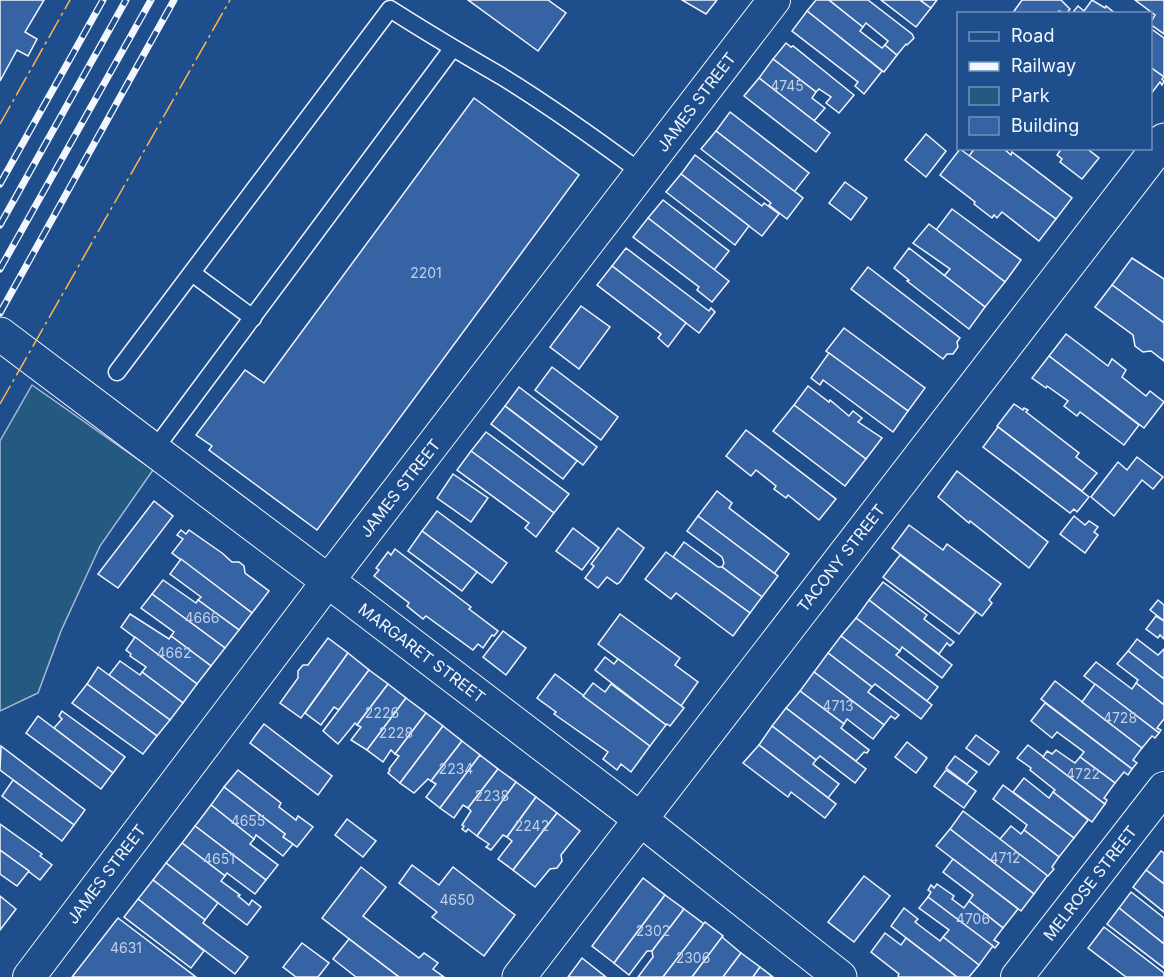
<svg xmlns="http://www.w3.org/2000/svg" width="1164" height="977" font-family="Inter,sans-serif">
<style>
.green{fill:#245a82;stroke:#a8bbd7;stroke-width:1.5}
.building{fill:#3563a3;stroke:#f2f6ff;stroke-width:1.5}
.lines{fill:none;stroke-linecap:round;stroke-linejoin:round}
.lane-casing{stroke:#f2f6ff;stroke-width:19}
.street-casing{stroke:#f2f6ff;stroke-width:34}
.secondary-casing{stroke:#f2f6ff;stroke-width:35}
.lane{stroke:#1f4e8c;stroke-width:16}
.street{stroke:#1f4e8c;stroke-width:32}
.secondary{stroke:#1f4e8c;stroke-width:33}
.rail-casing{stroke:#f2f6ff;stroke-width:7}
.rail{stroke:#1f4e8c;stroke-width:4.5;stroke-dasharray:14;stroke-linecap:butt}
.power{stroke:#ffb74d;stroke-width:1.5;stroke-dasharray:21 4.5 3 4.5;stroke-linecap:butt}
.labels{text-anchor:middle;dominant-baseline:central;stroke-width:4.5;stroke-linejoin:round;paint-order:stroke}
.number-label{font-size:14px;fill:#c3d1e8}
.street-label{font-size:16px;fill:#f2f6ff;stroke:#1f4e8c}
</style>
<rect width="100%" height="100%" fill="#1f4e8c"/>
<path class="green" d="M 32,385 L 153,470 L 100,546 L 61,631 L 38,693 L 0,711 L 0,441 Z"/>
<g class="building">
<path d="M 0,0 L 44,0 L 25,32 L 37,39 L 28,56 L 17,50 L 0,81 Z"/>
<path d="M 468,0 L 548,0 L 566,13 L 538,51 Z"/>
<path d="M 682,0 L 717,0 L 706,14 Z"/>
<path d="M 816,0 L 829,0 L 863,27 L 860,31 L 882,48 L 885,45 L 897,55 L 884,72 L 807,11 Z"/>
<path d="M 829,0 L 868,0 L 912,34 L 914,38 L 907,45 L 906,44 L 897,55 L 885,45 L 888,41 L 866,23 L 863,27 Z"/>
<path d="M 881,0 L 920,0 L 931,8 L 916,27 Z"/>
<path d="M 920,0 L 937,0 L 931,8 Z"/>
<path d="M 1022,0 L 1061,0 L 1070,9 L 1066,14 L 1059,11 L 1057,14 L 1012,14 Z"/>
<path d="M 1092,0 L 1105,8 L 1106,6 L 1116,14 L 1073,12 L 1078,6 L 1084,11 Z"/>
<path d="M 1135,0 L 1164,0 L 1164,34 L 1150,24 L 1155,15 Z"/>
<path d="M 807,11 L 882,71 L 864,94 L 855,86 L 858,82 L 792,31 Z"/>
<path d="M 1150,28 L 1164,38 L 1164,77 L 1150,67 Z"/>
<path d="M 786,43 L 791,47 L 793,46 L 854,95 L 839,113 L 826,103 L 831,97 L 819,89 L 816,92 L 773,59 Z"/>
<path d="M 773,59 L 816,92 L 812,98 L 825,108 L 814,121 L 759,78 Z"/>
<path d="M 1150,67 L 1164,77 L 1162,79 L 1164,81 L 1162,85 L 1160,82 L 1150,95 Z"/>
<path d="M 759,78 L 830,133 L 816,152 L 744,96 Z"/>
<path d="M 474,98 L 579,175 L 317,530 L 209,450 L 212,446 L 196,435 L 245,370 L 264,383 Z"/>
<path d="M 730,112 L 809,173 L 794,192 L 716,131 Z"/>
<path d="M 716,131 L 803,198 L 787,219 L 769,205 L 771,203 L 701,149 Z"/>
<path d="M 926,134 L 946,151 L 926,177 L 905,160 Z"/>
<path d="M 975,148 L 1003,148 L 1011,155 L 1012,152 L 1072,198 L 1056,219 L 969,156 Z"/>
<path d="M 1062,148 L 1086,148 L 1099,158 L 1082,179 L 1060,162 L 1062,159 L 1057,155 Z"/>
<path d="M 960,149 L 1056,219 L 1039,241 L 1002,212 L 997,218 L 994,215 L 992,218 L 974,204 L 975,202 L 940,175 Z"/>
<path d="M 695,155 L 762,206 L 764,203 L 779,214 L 762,236 L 681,174 Z"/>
<path d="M 681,174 L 749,226 L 735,245 L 666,192 Z"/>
<path d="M 845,182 L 867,198 L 851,220 L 829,203 Z"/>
<path d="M 663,200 L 729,251 L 714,270 L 648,218 Z"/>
<path d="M 952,209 L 1021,260 L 1005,282 L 936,230 Z"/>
<path d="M 648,218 L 729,281 L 712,302 L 697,290 L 699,287 L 633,237 Z"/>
<path d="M 929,224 L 1005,282 L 985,307 L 944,276 L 950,269 L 913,243 Z"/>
<path d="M 626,248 L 709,311 L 711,308 L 715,312 L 699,333 L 612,266 Z"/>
<path d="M 909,248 L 985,307 L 969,329 L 907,281 L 909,280 L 894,268 Z"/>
<path d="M 1132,258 L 1164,279 L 1164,323 L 1112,285 Z"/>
<path d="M 612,266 L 686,323 L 668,347 L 658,338 L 661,334 L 597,285 Z"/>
<path d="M 868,267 L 960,338 L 957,342 L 958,347 L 953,354 L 947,354 L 943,359 L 851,289 Z"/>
<path d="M 1112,285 L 1164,323 L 1164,361 L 1151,351 L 1143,352 L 1135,346 L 1133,335 L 1095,307 Z"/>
<path d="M 581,306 L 610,327 L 579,369 L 550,347 Z"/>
<path d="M 844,328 L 925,388 L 908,411 L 826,351 Z"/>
<path d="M 1066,334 L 1108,366 L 1112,359 L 1126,370 L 1122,377 L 1146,396 L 1150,391 L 1164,402 L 1144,428 L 1049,356 Z"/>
<path d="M 829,353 L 908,411 L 893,432 L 823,380 L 820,385 L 811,378 Z"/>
<path d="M 1049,356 L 1139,425 L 1124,445 L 1080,412 L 1077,416 L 1064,406 L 1068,401 L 1047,386 L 1046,388 L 1032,378 Z"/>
<path d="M 552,367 L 618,417 L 601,440 L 535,390 Z"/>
<path d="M 808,386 L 829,402 L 830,400 L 849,416 L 853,411 L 862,418 L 858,422 L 882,438 L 866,459 L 794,405 Z"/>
<path d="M 519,387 L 597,447 L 583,465 L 505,406 Z"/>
<path d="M 1014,404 L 1023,410 L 1024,408 L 1028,410 L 1026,412 L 1079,453 L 1076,457 L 1097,473 L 1082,491 L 997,426 Z"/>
<path d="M 794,405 L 866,459 L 845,486 L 773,431 Z"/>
<path d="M 505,406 L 577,461 L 563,479 L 491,424 Z"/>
<path d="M 998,427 L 1089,497 L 1077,512 L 1074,509 L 1070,513 L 983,447 Z"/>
<path d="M 746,430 L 836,499 L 819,520 L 788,495 L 786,498 L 774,489 L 776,486 L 756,470 L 751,476 L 726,456 Z"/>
<path d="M 486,432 L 569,494 L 554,513 L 471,451 Z"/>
<path d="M 471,451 L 554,513 L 536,537 L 525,528 L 529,523 L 457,470 Z"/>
<path d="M 1137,457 L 1163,477 L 1153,489 L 1142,480 L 1114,516 L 1091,497 L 1118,462 L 1127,470 Z"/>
<path d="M 957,471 L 1048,542 L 1029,568 L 970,521 L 969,523 L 938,497 Z"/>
<path d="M 453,474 L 488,498 L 471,522 L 437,498 Z"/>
<path d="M 717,491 L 732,503 L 729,508 L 789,554 L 774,574 L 698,516 Z"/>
<path d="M 154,501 L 173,516 L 118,588 L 98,574 Z"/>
<path d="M 437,511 L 507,563 L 492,583 L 422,531 Z"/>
<path d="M 698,516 L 778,576 L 762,597 L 722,567 L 724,563 L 722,557 L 687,531 Z"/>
<path d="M 1074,516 L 1085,525 L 1089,521 L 1098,527 L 1094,532 L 1098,535 L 1085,553 L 1060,534 Z"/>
<path d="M 909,525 L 943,550 L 947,544 L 1001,584 L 989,600 L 992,603 L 982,616 L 892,548 Z"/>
<path d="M 573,528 L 599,548 L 582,570 L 556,551 Z"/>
<path d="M 618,528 L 644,548 L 620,582 L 617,584 L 607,577 L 598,588 L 585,578 L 594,566 L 591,564 Z"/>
<path d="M 181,530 L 186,534 L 189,530 L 222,553 L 232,562 L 239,562 L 244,566 L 245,573 L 269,591 L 252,613 L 172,553 L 183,539 L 177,535 Z"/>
<path d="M 422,531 L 477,572 L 462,591 L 408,551 Z"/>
<path d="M 684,542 L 718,567 L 722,567 L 762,597 L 750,613 L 673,557 Z"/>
<path d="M 395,549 L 471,607 L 469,609 L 498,631 L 494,636 L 492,635 L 483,648 L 478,644 L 473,650 L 426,616 L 423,619 L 407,606 L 409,603 L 374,576 L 379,570 L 376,568 L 388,552 L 391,555 Z"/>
<path d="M 666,552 L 750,613 L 733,636 L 676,593 L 671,599 L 645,579 Z"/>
<path d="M 900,555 L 976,612 L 959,634 L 883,577 Z"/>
<path d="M 181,559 L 252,613 L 239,630 L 198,600 L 201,597 L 170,574 Z"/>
<path d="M 163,580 L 196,603 L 198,600 L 239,630 L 225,648 L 152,594 Z"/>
<path d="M 883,582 L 927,615 L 924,619 L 954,642 L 950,646 L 947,643 L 939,654 L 869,600 Z"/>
<path d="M 152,594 L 225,648 L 211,666 L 171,636 L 174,632 L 141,608 Z"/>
<path d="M 869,600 L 952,665 L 942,678 L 902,647 L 900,651 L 856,618 Z"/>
<path d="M 1158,600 L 1164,605 L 1164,621 L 1150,610 Z"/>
<path d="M 130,614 L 169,639 L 171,636 L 211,666 L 197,684 L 121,627 Z"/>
<path d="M 620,614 L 680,658 L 675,665 L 698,682 L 681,706 L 598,644 Z"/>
<path d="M 1156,616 L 1164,621 L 1164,639 L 1160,635 L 1158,638 L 1146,629 Z"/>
<path d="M 856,618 L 900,651 L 896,655 L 938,687 L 927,701 L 841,636 Z"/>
<path d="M 503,631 L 526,648 L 506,675 L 483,657 Z"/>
<path d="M 841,636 L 932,705 L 921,719 L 875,684 L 872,687 L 828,653 Z"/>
<path d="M 135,637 L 197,684 L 183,703 L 142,672 L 146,667 L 130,656 L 131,654 L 126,650 Z"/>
<path d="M 328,638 L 348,653 L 301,718 L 280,703 L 298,678 L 298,671 L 303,665 L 308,665 Z"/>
<path d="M 1137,639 L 1158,655 L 1164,649 L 1164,679 L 1128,651 Z"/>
<path d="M 1128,651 L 1164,679 L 1164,705 L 1136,683 L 1138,680 L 1117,664 Z"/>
<path d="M 348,653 L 369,670 L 339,710 L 334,707 L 321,725 L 305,713 Z"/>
<path d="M 828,653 L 872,687 L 868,692 L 899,715 L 895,719 L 891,716 L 884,725 L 814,672 Z"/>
<path d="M 605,657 L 614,664 L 618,659 L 684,708 L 670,726 L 667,724 L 666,725 L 595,670 Z"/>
<path d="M 120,661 L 140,675 L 142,672 L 183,703 L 170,720 L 109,675 Z"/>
<path d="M 1096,662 L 1132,689 L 1136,683 L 1164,705 L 1164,719 L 1157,728 L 1161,730 L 1159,733 L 1084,676 Z"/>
<path d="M 98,667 L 170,720 L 157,736 L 87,684 Z"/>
<path d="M 369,670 L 388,684 L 357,725 L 355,723 L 338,744 L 323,731 Z"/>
<path d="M 814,672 L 884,725 L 873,739 L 847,719 L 844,724 L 800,691 Z"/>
<path d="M 555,674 L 650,746 L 631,772 L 621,764 L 617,770 L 603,759 L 608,752 L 554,714 L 556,712 L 537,698 Z"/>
<path d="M 1055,681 L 1142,748 L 1133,760 L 1137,763 L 1132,769 L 1041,699 Z"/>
<path d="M 593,683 L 605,692 L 611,684 L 666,725 L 650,746 L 583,696 Z"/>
<path d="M 87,684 L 157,736 L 143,754 L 72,703 Z"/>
<path d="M 388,684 L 406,698 L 367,750 L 351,740 L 361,727 L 357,725 Z"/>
<path d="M 1095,684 L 1159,733 L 1155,738 L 1152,736 L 1142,748 L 1082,702 Z"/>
<path d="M 800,691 L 844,724 L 841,728 L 869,750 L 867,753 L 864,752 L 856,761 L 786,708 Z"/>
<path d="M 406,698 L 426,713 L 395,754 L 391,750 L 383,762 L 367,750 Z"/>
<path d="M 1045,703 L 1132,769 L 1128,775 L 1124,772 L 1115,783 L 1080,757 L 1084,752 L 1057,732 L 1052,738 L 1031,721 Z"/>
<path d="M 786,708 L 866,769 L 855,783 L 820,756 L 816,760 L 772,726 Z"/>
<path d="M 62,711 L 125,757 L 113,773 L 54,728 L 62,719 L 59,716 Z"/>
<path d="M 426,713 L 443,726 L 400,783 L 388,773 L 390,770 L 389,769 L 399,756 L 395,754 Z"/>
<path d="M 38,716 L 113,773 L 101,789 L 26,733 Z"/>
<path d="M 264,724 L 332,776 L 318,795 L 250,743 Z"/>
<path d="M 443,726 L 462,741 L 431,781 L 428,779 L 414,793 L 400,783 Z"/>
<path d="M 772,726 L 816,760 L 813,764 L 839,784 L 828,798 L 759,745 Z"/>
<path d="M 976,735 L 999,752 L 989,765 L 966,748 Z"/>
<path d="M 462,741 L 480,755 L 440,808 L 426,797 L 436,784 L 431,781 Z"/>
<path d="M 907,742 L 927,758 L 916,773 L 895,757 Z"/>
<path d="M 759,745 L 836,804 L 825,818 L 791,792 L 788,797 L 743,763 Z"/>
<path d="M 1028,745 L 1105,804 L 1092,822 L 1053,792 L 1055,790 L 1030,770 L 1031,768 L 1017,758 Z"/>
<path d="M 1,746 L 85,810 L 74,825 L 0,770 Z"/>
<path d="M 1056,750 L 1075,763 L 1080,757 L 1115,783 L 1104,798 L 1107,800 L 1105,804 L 1043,757 L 1047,751 L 1052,754 Z"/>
<path d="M 480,755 L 498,769 L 468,808 L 463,805 L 454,818 L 440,808 Z"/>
<path d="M 955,756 L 977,772 L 967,784 L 946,768 Z"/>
<path d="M 498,769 L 516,782 L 477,836 L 468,829 L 466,832 L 462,829 L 464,826 L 462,825 L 471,811 L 468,808 Z"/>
<path d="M 238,770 L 281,803 L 279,807 L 296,820 L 298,816 L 313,827 L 297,847 L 283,837 L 285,834 L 224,787 Z"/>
<path d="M 946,770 L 976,791 L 964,808 L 934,786 Z"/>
<path d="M 1024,778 L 1049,798 L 1053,792 L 1088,820 L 1074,838 L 1013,792 Z"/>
<path d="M 13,780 L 74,825 L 62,841 L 2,796 Z"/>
<path d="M 516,782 L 536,797 L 507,837 L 503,835 L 491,850 L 486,847 L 489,844 L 477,836 Z"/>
<path d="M 1003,785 L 1074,838 L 1059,857 L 1024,830 L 1027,825 L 993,799 Z"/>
<path d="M 224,787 L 285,834 L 283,837 L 293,844 L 283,856 L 256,835 L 254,839 L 211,805 Z"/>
<path d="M 536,797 L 557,813 L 513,870 L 498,859 L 512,841 L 507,837 Z"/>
<path d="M 211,805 L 254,839 L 250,844 L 278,865 L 266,880 L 195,826 Z"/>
<path d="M 963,811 L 1048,875 L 1034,894 L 950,829 Z"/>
<path d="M 557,813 L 580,831 L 561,855 L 562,861 L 557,868 L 550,869 L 535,887 L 513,870 Z"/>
<path d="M 347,819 L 376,841 L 363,857 L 335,835 Z"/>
<path d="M 0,824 L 42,854 L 40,856 L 52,865 L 40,880 L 0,850 Z"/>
<path d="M 195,826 L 266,880 L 255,894 L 227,873 L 225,876 L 182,843 Z"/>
<path d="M 1011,826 L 1021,834 L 1024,830 L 1059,857 L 1052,867 L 1054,869 L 1048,876 L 1000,839 Z"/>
<path d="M 950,829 L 1034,894 L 1021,911 L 936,846 Z"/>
<path d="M 182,843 L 225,876 L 221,881 L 240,895 L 238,896 L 249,905 L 252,900 L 261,907 L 247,925 L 166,863 Z"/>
<path d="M 0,850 L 29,871 L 17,886 L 0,874 Z"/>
<path d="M 1161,851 L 1164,853 L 1164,884 L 1146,870 Z"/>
<path d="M 953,859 L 1018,909 L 1003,928 L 969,901 L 973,895 L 943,872 Z"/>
<path d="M 166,863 L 218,903 L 205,920 L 153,880 Z"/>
<path d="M 412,865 L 439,885 L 453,867 L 515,915 L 484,956 L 432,917 L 437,912 L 399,883 Z"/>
<path d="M 361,867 L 386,887 L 363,916 L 419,958 L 424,953 L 438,963 L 433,969 L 444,977 L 399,977 L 322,918 Z"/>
<path d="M 1146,870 L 1164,884 L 1164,912 L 1133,887 Z"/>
<path d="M 864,876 L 890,896 L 854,942 L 828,922 Z"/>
<path d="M 643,878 L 665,895 L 614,963 L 592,946 Z"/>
<path d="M 153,880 L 205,920 L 203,923 L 248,957 L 235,974 L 138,899 Z"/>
<path d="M 937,884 L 954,896 L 952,899 L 964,908 L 969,901 L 1003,928 L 994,940 L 999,943 L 995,948 L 928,897 L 931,892 L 928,890 L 931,885 L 934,888 Z"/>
<path d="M 1131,892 L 1164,918 L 1164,944 L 1119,908 Z"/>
<path d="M 665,895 L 684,909 L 652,951 L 647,951 L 629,975 L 614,963 Z"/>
<path d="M 0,896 L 16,909 L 0,930 Z"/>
<path d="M 928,897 L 993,946 L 979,965 L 943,937 L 949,930 L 919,908 Z"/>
<path d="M 138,899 L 204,951 L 191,968 L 124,917 Z"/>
<path d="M 904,908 L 918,919 L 915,922 L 940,941 L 943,937 L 979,965 L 969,977 L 957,977 L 891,926 Z"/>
<path d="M 1119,908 L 1164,944 L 1164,968 L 1107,924 Z"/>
<path d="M 684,909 L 704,924 L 663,977 L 638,977 L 653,957 L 652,951 Z"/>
<path d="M 118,918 L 196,977 L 72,977 Z"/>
<path d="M 705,922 L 723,936 L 692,977 L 663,977 Z"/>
<path d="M 1104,927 L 1164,973 L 1164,977 L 1126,977 L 1088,948 Z"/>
<path d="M 885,933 L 901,945 L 906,938 L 957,977 L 899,977 L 898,976 L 899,974 L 871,952 Z"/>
<path d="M 722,937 L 741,953 L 723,977 L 692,977 Z"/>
<path d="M 349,939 L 399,977 L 356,977 L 333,959 Z"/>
<path d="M 302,943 L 329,963 L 318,977 L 296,977 L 283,967 Z"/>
<path d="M 741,953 L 760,967 L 753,977 L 723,977 Z"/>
<path d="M 582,958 L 606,977 L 568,977 Z"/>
<path d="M 760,967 L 773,977 L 753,977 Z"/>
</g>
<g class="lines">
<g class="lane-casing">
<g id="lane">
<path d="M 192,273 L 253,318"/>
<path d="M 117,372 L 390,9 C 426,32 463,54 501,76 C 550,106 596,139 642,173"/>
<path d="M 154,450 L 452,49"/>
</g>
</g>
<g class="street-casing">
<g id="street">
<path d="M 29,977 L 328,581 L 774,0"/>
<path d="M 1017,977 L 1164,788"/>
</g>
</g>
<g class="secondary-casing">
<g id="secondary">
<path d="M 0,334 L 328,581 L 640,819 L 840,977"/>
<path d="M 519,977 L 1164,140"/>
</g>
</g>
<use href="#lane" class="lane"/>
<use href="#street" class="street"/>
<use href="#secondary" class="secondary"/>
<g class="rail-casing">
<g id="rail">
<path d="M 0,184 L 103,0"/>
<path d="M 0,225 L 126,0"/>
<path d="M 0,269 L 151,0"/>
<path d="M 0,313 L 174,0"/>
</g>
</g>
<use href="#rail" class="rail"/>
<g class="power">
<path d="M 0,124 L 70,0"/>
<path d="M 0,404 L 230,0"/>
</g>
</g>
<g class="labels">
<g class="number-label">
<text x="787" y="85">4745</text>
<text x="426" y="272">2201</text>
<text x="202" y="617">4666</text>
<text x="174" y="652">4662</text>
<text x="838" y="705">4713</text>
<text x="382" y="712">2226</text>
<text x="1120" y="717">4728</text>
<text x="396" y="732">2228</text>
<text x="456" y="768">2234</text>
<text x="1083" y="773">4722</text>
<text x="492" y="795">2238</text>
<text x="248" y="820">4655</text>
<text x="532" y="825">2242</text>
<text x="1005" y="857">4712</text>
<text x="219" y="858">4651</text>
<text x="457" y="899">4650</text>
<text x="973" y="918">4706</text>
<text x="653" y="930">2302</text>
<text x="126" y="947">4631</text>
<text x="693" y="957">2306</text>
</g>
<g class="street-label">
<text transform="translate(696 102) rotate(-53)">JAMES STREET</text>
<text transform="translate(400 488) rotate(-52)">JAMES STREET</text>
<text transform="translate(841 558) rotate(-52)">TACONY STREET</text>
<text transform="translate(422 653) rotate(37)">MARGARET STREET</text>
<text transform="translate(106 874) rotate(-53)">JAMES STREET</text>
<text transform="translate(1090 883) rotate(-52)">MELROSE STREET</text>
</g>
</g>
<rect x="957" y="12" width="195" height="138" fill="#1f4e8c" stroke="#7391ba" stroke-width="1.5"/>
<rect x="969" y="32" width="30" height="9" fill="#1f4e8c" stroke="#7391ba" stroke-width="1.5"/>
<text x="1011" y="42" font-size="18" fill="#f2f6ff">Road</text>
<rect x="969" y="62" width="30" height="9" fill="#f2f6ff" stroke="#7391ba" stroke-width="1.5"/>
<text x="1011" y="72" font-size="18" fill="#f2f6ff">Railway</text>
<rect x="969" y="87" width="30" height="18" fill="#245a82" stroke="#7391ba" stroke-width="1.5"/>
<text x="1011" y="102" font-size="18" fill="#f2f6ff">Park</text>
<rect x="969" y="117" width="30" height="18" fill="#3563a3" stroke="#7391ba" stroke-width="1.5"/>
<text x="1011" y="132" font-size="18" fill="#f2f6ff">Building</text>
</svg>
